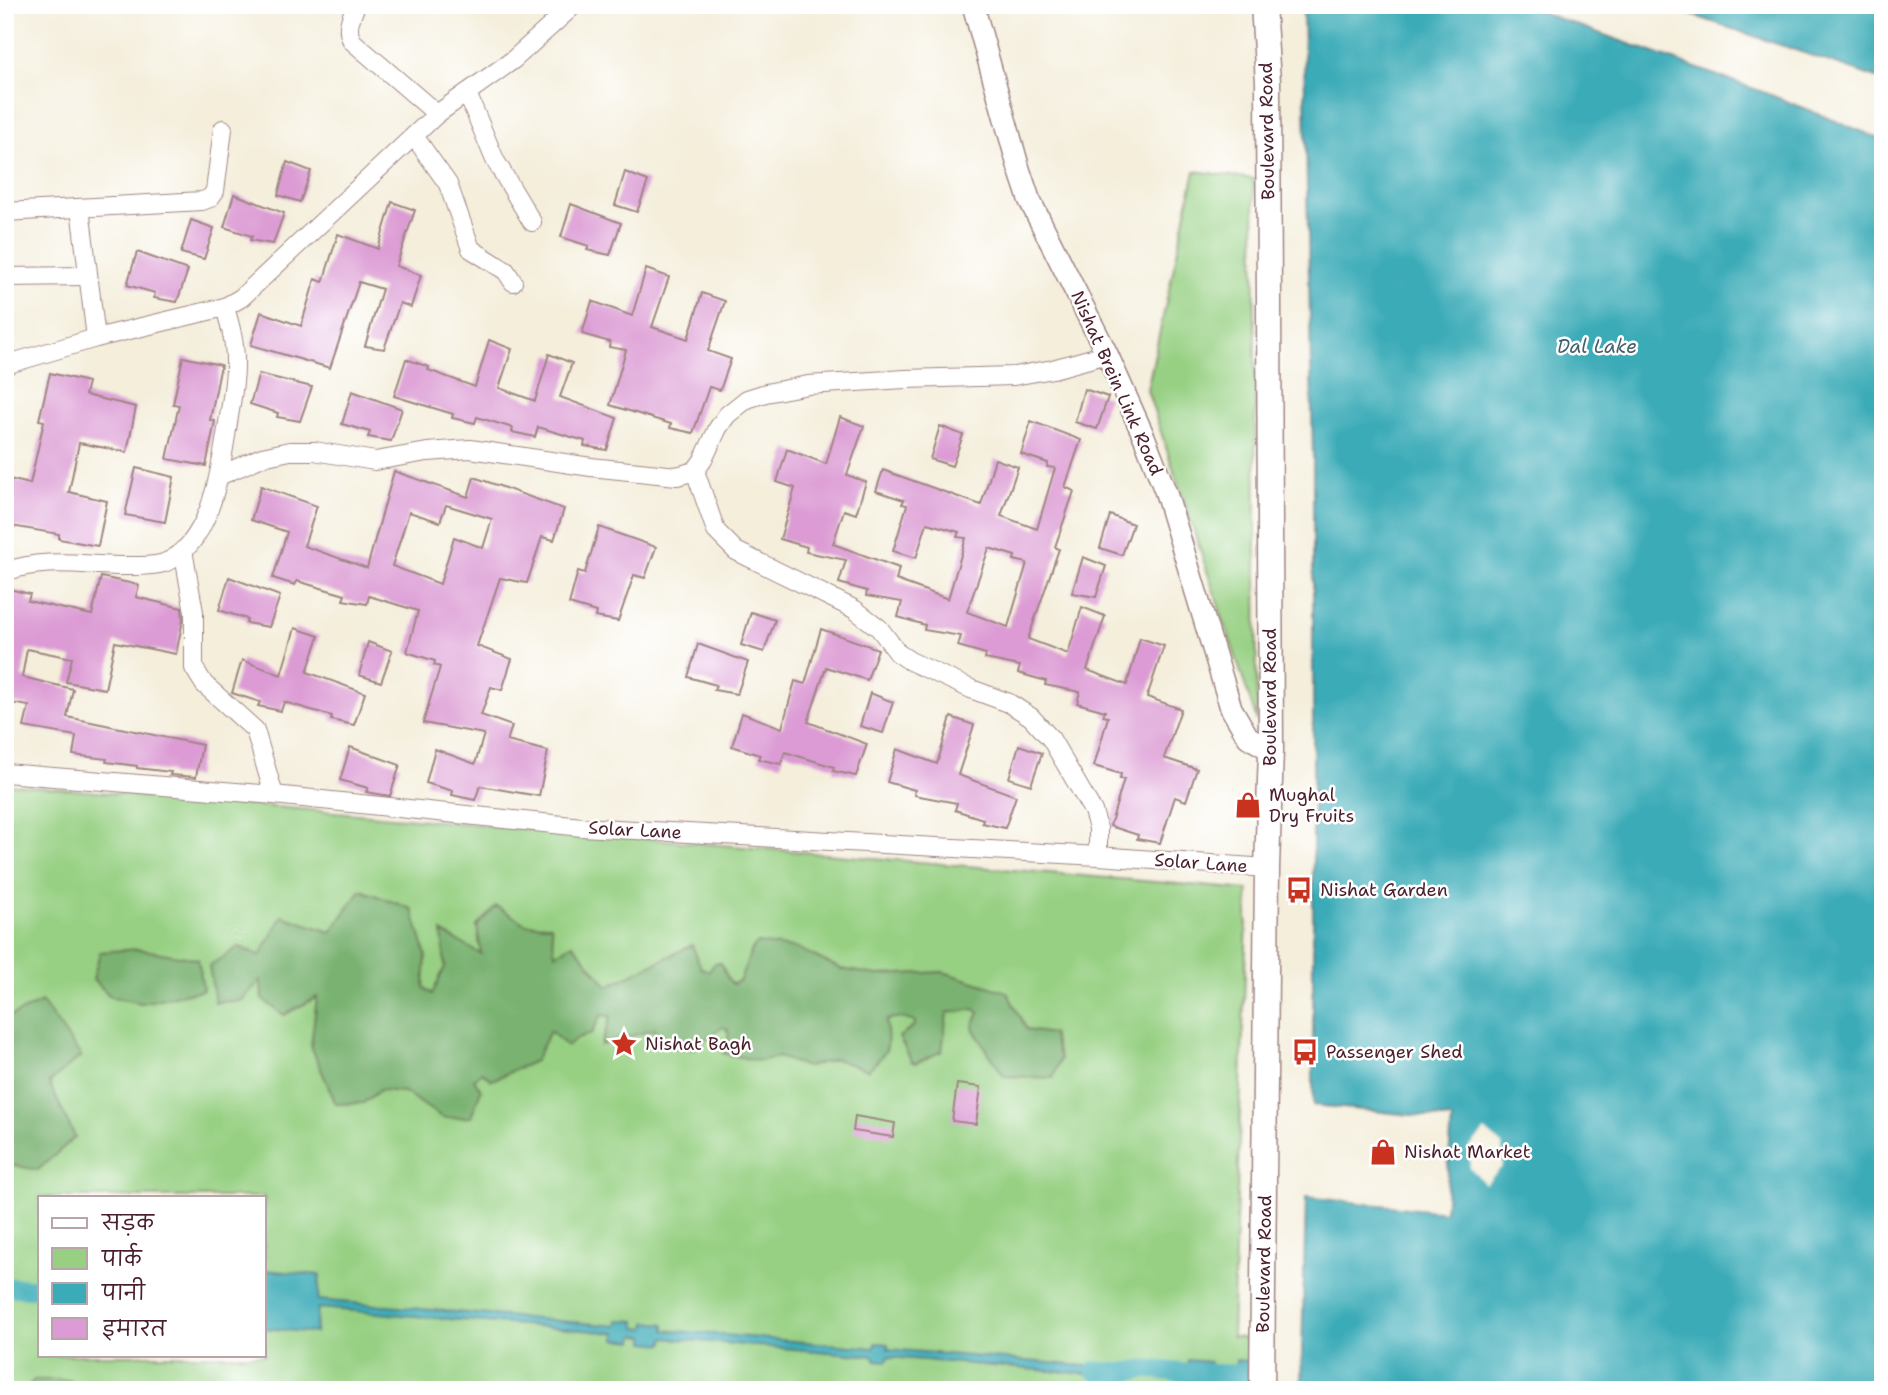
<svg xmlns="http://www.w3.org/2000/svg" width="1888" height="1395" font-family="'Shantell Sans','Playpen Sans Deva',sans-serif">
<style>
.green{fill:#97d083;stroke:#707857;stroke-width:2;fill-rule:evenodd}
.forest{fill:#79b271;stroke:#62684e;stroke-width:2}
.water{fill:#3babb7;stroke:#426571;stroke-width:2}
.pier{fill:#f4eedb}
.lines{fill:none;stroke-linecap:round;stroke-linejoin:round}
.canal{stroke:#3babb7;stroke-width:19}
.building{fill:#dc9bd4;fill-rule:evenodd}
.minor-casing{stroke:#9f8683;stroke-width:20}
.tertiary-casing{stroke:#9f8683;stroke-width:24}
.secondary-casing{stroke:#9f8683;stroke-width:27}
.minor{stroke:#fff;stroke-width:18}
.tertiary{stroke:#fff;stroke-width:21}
.secondary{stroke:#fff;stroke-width:24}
.labels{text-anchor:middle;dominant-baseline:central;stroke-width:5;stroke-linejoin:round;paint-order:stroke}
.street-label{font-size:18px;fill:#4a1f2b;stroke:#fff}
.poi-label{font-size:18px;fill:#4a1f2b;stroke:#fff;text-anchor:start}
.water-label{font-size:19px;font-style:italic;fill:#435e6a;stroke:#fff}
</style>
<rect width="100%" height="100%" fill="#fff"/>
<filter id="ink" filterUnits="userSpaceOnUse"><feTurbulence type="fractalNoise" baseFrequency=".0143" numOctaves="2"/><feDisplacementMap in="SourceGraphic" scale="14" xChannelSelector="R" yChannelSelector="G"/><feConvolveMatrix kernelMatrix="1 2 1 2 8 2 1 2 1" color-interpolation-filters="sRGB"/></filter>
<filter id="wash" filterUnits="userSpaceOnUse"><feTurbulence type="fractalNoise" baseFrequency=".00686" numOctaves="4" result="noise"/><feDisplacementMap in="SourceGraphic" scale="28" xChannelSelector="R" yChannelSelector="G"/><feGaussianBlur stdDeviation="1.57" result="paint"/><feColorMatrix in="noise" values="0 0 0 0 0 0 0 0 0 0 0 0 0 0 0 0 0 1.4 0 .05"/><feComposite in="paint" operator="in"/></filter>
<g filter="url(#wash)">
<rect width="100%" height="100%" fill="#f4eedb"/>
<g class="green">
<path d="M 1195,171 L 1254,179 L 1257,721 L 1147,390 Z"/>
<path d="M 5,784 L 1248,890 L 1232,1337 L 1243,1338 L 1260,1361 L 1257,1390 L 5,1390 ZM 40,1197 L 264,1197 L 264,1355 L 40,1355 Z"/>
</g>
<g class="forest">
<path d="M 361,890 L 412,909 L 426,955 L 424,987 L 432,994 L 445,967 L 442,932 L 481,954 L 477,926 L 496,906 L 526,924 L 551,925 L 555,954 L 573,944 L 608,986 L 692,945 L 701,968 L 709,971 L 715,963 L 720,963 L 730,982 L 733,984 L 740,980 L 752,949 L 758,943 L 799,949 L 841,969 L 877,975 L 943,972 L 1007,992 L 1027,1030 L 1052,1034 L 1060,1059 L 1053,1078 L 1004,1076 L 974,1030 L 973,1025 L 979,1013 L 975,1009 L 947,1013 L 942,1051 L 916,1063 L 912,1062 L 899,1037 L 915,1025 L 915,1022 C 906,1019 894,1015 886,1021 C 889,1051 890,1049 868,1070 L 835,1059 L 807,1067 L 778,1057 L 758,1061 L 723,1053 L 729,1035 L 727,1028 L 722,1027 L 693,1049 L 655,1045 L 655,1029 L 601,1045 L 611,1016 L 601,1015 L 592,1033 L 578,1038 L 567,1046 L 550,1031 L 535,1061 L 492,1080 L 482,1072 L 474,1079 L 481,1090 L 471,1117 L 443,1118 L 404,1092 L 380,1090 L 363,1103 L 336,1104 L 311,1046 L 317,997 L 284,1015 L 262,999 L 261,980 L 241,1001 L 215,1002 L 209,966 L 239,947 L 260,956 L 282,916 L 331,932 Z"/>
<path d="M 138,949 L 198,959 L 203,990 L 141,1003 L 111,997 L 93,979 L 100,952 Z"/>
<path d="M 42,1002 L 81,1056 L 49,1083 L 75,1137 L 38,1170 L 12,1165 L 5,1154 L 5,1015 L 9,1017 Z"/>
<path d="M 34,1380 L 71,1380 L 73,1390 L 25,1390 Z"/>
<path d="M 108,1381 L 167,1390 L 83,1390 L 82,1384 Z"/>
</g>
<g class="water">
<path d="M 1303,5 L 1521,5 L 1771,95 L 1883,140 L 1883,1390 L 1301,1390 L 1306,1197 L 1445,1212 L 1452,1119 L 1313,1105 L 1313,458 Z"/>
<path d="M 1663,5 L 1883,5 L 1883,80 Z"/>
<path d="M 264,1270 L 320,1275 L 318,1300 L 617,1326 L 618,1320 L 636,1321 L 636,1328 L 646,1328 L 647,1322 L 665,1324 L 665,1330 L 875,1348 L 876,1343 L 888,1344 L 888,1349 L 1120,1369 L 1120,1377 L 888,1357 L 887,1361 L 875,1360 L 874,1356 L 664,1338 L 664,1344 L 645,1342 L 645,1336 L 635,1335 L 634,1341 L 616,1339 L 616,1333 L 318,1308 L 315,1333 L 264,1328 Z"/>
<path d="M 1188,1360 L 1210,1362 L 1207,1386 L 1186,1384 Z"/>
<path d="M 1236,1360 L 1257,1362 L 1255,1386 L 1234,1384 Z"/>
</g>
<path class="pier" d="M 1485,1130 L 1502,1145 L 1503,1166 L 1485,1184 L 1470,1168 L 1469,1156 L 1470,1147 Z"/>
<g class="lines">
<g class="canal">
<path d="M 5,1287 L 40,1289"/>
<path d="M 1096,1371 L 1120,1373 L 1146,1369 L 1187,1373 L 1256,1374"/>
</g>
</g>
<g id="blocks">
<g class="building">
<path d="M 287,162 L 311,171 L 300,202 L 278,195 Z"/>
<path d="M 625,172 L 648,181 L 637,212 L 615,205 Z"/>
<path d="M 234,194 L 284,213 L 273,244 L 250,240 L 252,236 L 224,227 Z"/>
<path d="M 392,202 L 415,210 L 396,266 L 421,275 L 411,307 L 400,303 L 384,349 L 365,346 L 382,289 L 359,282 L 330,368 L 251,345 L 261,312 L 301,326 L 315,279 L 323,282 L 338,234 L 378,249 Z"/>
<path d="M 571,204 L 621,223 L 610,255 L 587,250 L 589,246 L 561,237 Z"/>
<path d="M 191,220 L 214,228 L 204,259 L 181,253 Z"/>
<path d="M 137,252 L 188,270 L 177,302 L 154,298 L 155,293 L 127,285 Z"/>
<path d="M 646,269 L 669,277 L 652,327 L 688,339 L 702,293 L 725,301 L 708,351 L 731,359 L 720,390 L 709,387 L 693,433 L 670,428 L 671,424 L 610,405 L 626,350 L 609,347 L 610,342 L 582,334 L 592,301 L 632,316 Z"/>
<path d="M 489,340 L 512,349 L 499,388 L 535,401 L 549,354 L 572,363 L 560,397 L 617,418 L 607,450 L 584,446 L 585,441 L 538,427 L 535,437 L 512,432 L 513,428 L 477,417 L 475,423 L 452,418 L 453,414 L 394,396 L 406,359 L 429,367 L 428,370 L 475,387 Z"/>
<path d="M 183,357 L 221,365 L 210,420 L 215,421 L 206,466 L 167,459 L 179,405 L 173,404 Z"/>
<path d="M 50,373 L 88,382 L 85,395 L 136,407 L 127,452 L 79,443 L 69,492 L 107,501 L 98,546 L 59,539 L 59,534 L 5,525 L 5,478 L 30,484 L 44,421 L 39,420 Z"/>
<path d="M 259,374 L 312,387 L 300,421 L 277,417 L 278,413 L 250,404 Z"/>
<path d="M 1084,389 L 1108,397 L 1097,429 L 1075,422 Z"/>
<path d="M 352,391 L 402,409 L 391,441 L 368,437 L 370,432 L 342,424 Z"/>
<path d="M 840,417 L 864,426 L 847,475 L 866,482 L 856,514 L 844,510 L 833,544 L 899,568 L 896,580 L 948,599 L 966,538 L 957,537 L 959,532 L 927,523 L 916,558 L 893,551 L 907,505 L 902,504 L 904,500 L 876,491 L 883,470 L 981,505 L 995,459 L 1018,467 L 1001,516 L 1037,529 L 1055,468 L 1047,467 L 1048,463 L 1021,454 L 1031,421 L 1081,440 L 1065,487 L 1074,491 L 1055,547 L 1059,549 L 1028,639 L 1068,654 L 1082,607 L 1105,616 L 1087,670 L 1127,685 L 1140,638 L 1164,646 L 1147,697 L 1181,709 L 1164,758 L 1197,769 L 1186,801 L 1175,797 L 1160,843 L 1137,839 L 1138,835 L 1110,826 L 1124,779 L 1120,779 L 1121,774 L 1094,766 L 1108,717 L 1103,716 L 1105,711 L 1077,703 L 1080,692 L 1045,685 L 1046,681 L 1018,673 L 1020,666 L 985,659 L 986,654 L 958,646 L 961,636 L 924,630 L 925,625 L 898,617 L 902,602 L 866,596 L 867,591 L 839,583 L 846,560 L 806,552 L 807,547 L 780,539 L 795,488 L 777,482 L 787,449 L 826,464 ZM 989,548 L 1015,556 L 1014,560 L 1027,563 L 1008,627 L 967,612 Z"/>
<path d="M 940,426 L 963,435 L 952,466 L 930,459 Z"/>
<path d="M 136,468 L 174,477 L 165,522 L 125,515 Z"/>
<path d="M 394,471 L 468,497 L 474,477 L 564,509 L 554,540 L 542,537 L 527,583 L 500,578 L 477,646 L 512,659 L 502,690 L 491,687 L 481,715 L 512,726 L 507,741 L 548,751 L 539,796 L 480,786 L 475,800 L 452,795 L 453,791 L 426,783 L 435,749 L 475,764 L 484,734 L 423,723 L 440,667 L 434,665 L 435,661 L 407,652 L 418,611 L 369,596 L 367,604 L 343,600 L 345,595 L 297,581 L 295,585 L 273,578 L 287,532 L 251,520 L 261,486 L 317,506 L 304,546 L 367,568 ZM 446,505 L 492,519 L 483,548 L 454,537 L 440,584 L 392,566 L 409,512 L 440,522 Z"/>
<path d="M 1110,515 L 1133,524 L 1122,555 L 1100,548 Z"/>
<path d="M 599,527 L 656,547 L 645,578 L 634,575 L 618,621 L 595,617 L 596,612 L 569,604 L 578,571 L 585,573 Z"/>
<path d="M 1083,557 L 1106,566 L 1096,597 L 1072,593 Z"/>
<path d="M 101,577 L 139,585 L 136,597 L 182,608 L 183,620 L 176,654 L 115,642 L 105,689 L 66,682 L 72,658 L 27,649 L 22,677 L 73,689 L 67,717 L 202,745 L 196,777 L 170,775 L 171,772 L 137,768 L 137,766 L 106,762 L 107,759 L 73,755 L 76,736 L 24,727 L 29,706 L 5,702 L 5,588 L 30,594 L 28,601 L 92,615 Z"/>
<path d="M 229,577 L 280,596 L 269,627 L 246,623 L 247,619 L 219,610 Z"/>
<path d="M 751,612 L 775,620 L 764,652 L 741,645 Z"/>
<path d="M 295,628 L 319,636 L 307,672 L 365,693 L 354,725 L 331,720 L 332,716 L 284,702 L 281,711 L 258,706 L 260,702 L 232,693 L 242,660 L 281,675 Z"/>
<path d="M 821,629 L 878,649 L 867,680 L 826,667 L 808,722 L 867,744 L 856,776 L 833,771 L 834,767 L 785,752 L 781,764 L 758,759 L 760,755 L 732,746 L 742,713 L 782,728 L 795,681 L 805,684 Z"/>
<path d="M 368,642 L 392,651 L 381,682 L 359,675 Z"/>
<path d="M 698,644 L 748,662 L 737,694 L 714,690 L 716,685 L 688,677 Z"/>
<path d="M 870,693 L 893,702 L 883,733 L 860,726 Z"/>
<path d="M 951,717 L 974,725 L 958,775 L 1016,796 L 1005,828 L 982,823 L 983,819 L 955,810 L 957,803 L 914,795 L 915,790 L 887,782 L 897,749 L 937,764 Z"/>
<path d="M 1019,745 L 1042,753 L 1031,785 L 1009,778 Z"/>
<path d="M 350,747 L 400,765 L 390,796 L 366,792 L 368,788 L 340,780 Z"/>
<path d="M 957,1084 L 981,1087 L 976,1124 L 952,1121 Z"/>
<path d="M 855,1116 L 895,1123 L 893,1137 L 853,1131 Z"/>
</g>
</g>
</g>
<g filter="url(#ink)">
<use href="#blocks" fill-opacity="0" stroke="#9f8683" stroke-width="2"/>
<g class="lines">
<g class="minor-casing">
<g id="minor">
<path d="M 356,5 C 351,18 345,28 352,41 L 437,114"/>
<path d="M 467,93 L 495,160 L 532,222"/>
<path d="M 414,136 L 448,184 L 471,249 L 506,271 L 513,282"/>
<path d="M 80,208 L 96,338"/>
<path d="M 5,212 L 202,201 L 210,198 L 215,191 L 223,129"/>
<path d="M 5,277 L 86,276"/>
<path d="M 5,365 L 96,338 L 225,307 L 241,298 L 437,114 L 513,60 L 574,5"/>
<path d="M 695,471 L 716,531 L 736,551 L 854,609 L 879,628 L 898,653 L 910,661 L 971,689 L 1009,703 L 1031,717 L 1051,739 L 1093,811 L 1098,828 L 1098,856"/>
<path d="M 219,476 L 262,457 L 290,451 L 314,451 L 375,461 L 427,452 L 470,449 L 591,467 L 677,476 L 695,471 L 703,460 L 718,428 L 727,415 L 747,399 L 766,393 L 808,385 L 905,379 L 1014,376 L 1053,369 L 1107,354"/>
<path d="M 183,550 L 194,612 L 194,668 L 204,684 L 255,730 L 274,795"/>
<path d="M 5,572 C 46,556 90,567 132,566 C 142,566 154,566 164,563 C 212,545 221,466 228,423 C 231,402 236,381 235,360 C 235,342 230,325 225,307"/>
<path d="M 5,773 L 274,795 L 582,827 L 1098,856 L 1267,868"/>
</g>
</g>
<g class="tertiary-casing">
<path id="tertiary" d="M 973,5 L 1019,169 L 1029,199 L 1107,354 L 1145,439 L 1166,493 L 1231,708 L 1248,737 L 1271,750"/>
</g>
<g class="secondary-casing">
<path id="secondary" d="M 1262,1390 L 1267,868 L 1271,750 L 1268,82 L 1263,5"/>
</g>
<use href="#minor" class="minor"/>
<use href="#tertiary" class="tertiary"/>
<use href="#secondary" class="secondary"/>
</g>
</g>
<defs>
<g id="shop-bare" transform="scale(2.1)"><path d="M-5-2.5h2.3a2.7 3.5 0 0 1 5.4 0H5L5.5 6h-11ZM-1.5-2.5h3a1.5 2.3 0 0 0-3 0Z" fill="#c8321e" stroke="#fff" stroke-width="2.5" paint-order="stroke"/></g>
<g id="bus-bare" transform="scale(2.1)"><path d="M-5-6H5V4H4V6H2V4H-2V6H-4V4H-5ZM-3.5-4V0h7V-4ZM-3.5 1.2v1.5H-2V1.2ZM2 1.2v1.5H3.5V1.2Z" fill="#c8321e" stroke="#fff" stroke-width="2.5" paint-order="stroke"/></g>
<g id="sight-bare" transform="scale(2.1)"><path d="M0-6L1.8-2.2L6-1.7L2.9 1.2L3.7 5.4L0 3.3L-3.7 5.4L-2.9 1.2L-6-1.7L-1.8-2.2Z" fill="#c8321e" stroke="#fff" stroke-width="2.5" paint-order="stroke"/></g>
</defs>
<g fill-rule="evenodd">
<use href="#shop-bare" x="1248" y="805"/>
<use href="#bus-bare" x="1299" y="890"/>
<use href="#sight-bare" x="624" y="1044"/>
<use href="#bus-bare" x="1305" y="1052"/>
<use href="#shop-bare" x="1383" y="1152"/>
</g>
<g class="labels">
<g class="street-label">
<text transform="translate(1267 131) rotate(-91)">Boulevard Road</text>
<text transform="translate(1117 383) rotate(66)">Nishat Brein Link Road</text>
<text transform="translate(1270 697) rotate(-90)">Boulevard Road</text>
<text transform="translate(635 830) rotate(3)">Solar Lane</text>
<text transform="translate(1201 863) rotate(4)">Solar Lane</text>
<text transform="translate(1264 1264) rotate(-89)">Boulevard Road</text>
</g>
<g class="poi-label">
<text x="1269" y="795">Mughal<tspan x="1269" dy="21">Dry Fruits</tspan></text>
<text x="1320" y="890">Nishat Garden</text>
<text x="645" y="1044">Nishat Bagh</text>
<text x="1326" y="1052">Passenger Shed</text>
<text x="1404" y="1152">Nishat Market</text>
</g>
<g class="water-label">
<text x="1597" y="346">Dal Lake</text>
</g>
</g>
<rect width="1888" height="1395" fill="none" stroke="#fff" stroke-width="28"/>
<rect x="38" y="1196" width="228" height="161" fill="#ffffff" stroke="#b7a5aa" stroke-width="2"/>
<rect x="52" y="1218" width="35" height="10" fill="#ffffff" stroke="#b7a5aa" stroke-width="2"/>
<text x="102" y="1230" font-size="21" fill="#4a1f2b">सड़क</text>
<rect x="52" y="1248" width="35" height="21" fill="#97d083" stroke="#b7a5aa" stroke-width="2"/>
<text x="102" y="1266" font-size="21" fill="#4a1f2b">पार्क</text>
<rect x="52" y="1283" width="35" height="21" fill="#3babb7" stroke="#b7a5aa" stroke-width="2"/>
<text x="102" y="1300" font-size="21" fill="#4a1f2b">पानी</text>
<rect x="52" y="1318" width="35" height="21" fill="#dc9bd4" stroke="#b7a5aa" stroke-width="2"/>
<text x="102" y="1336" font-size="21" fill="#4a1f2b">इमारत</text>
</svg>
